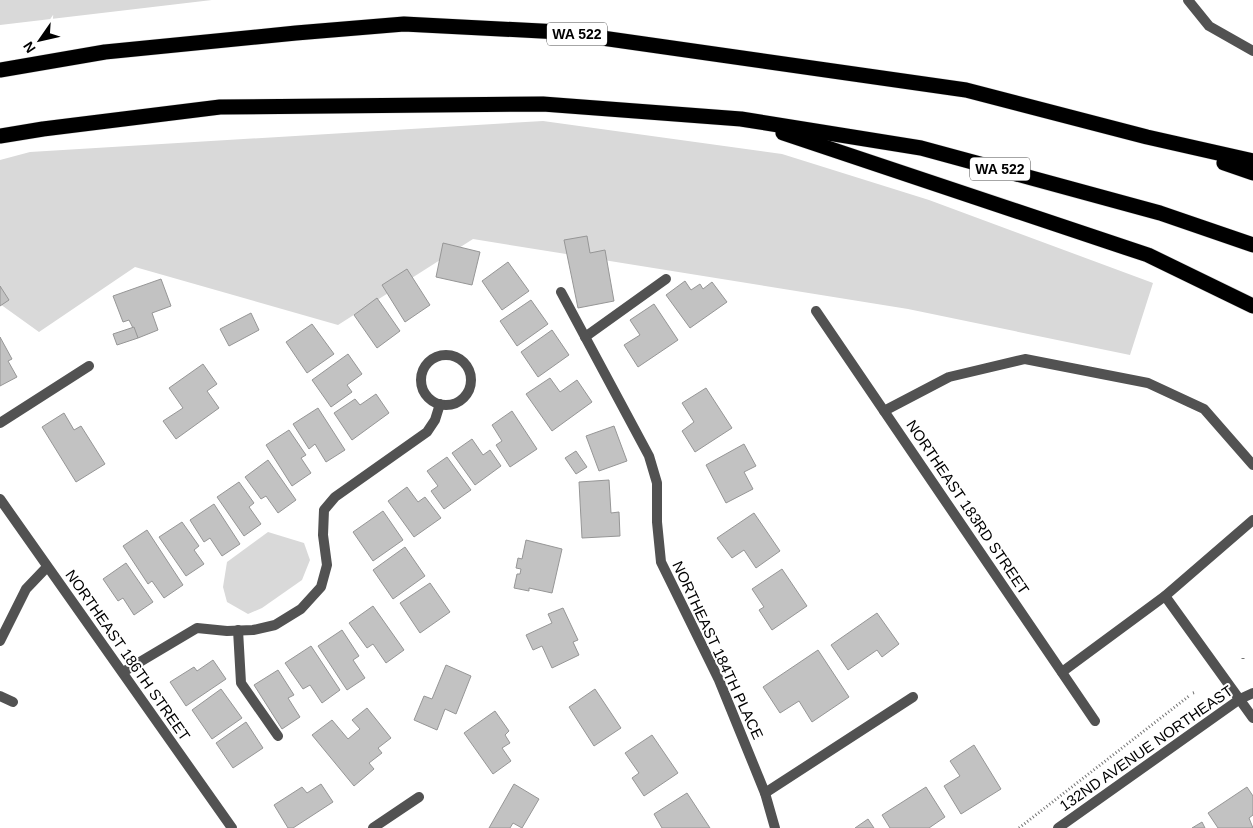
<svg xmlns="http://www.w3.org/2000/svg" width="1253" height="828" font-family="Helvetica,sans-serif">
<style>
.green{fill:#d9d9d9}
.building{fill:#c2c2c2;stroke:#969696}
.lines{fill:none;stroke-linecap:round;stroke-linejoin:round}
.motorway-casing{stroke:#dbdbdb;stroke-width:16}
.path{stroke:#747474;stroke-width:3;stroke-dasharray:1 2.5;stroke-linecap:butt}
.service{stroke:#525252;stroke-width:10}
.minor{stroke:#525252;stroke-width:10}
.tertiary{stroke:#525252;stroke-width:10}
.motorway{stroke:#000;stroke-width:15}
.labels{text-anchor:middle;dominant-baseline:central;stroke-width:4;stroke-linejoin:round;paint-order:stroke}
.shield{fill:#fff;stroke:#4c4c4c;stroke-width:1}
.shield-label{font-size:14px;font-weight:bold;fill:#000}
.street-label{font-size:15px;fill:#000;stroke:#fff}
</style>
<rect width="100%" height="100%" fill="#fff"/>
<g class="green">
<path d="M 0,0 L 212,0 L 0,25 Z"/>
<path d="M 543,121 L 782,154 L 929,200 L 1153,283 L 1130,355 L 908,309 L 473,239 L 338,325 L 135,267 L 39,332 L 0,304 L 0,160 L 30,152 Z"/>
<path d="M 268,532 L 304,543 L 310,560 L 302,580 L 262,608 L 248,614 L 227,602 L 223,587 L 227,562 Z"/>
</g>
<g class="building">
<path d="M 587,236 L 590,253 L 605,250 L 614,301 L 578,308 L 564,240 Z"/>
<path d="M 443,243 L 480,252 L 472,285 L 436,277 Z"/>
<path d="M 508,262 L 529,291 L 502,310 L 482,281 Z"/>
<path d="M 407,269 L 430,305 L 405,322 L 382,285 Z"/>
<path d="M 161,279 L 171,306 L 152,313 L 158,330 L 138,338 L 129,320 L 123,322 L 113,296 Z"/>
<path d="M 685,281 L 691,290 L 700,284 L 703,289 L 712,282 L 727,302 L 690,328 L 666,295 Z"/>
<path d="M 0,286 L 9,300 L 0,306 Z"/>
<path d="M 377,298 L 400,331 L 377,348 L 354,315 Z"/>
<path d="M 531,300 L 548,324 L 517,346 L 500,321 Z"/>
<path d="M 654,304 L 678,340 L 638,367 L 624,345 L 640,335 L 630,320 Z"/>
<path d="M 251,313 L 259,330 L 229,346 L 220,329 Z"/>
<path d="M 312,324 L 334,354 L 307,373 L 286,342 Z"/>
<path d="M 134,327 L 138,338 L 117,345 L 113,334 Z"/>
<path d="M 552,330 L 569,355 L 538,377 L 521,352 Z"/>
<path d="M 0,337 L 12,359 L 8,361 L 17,377 L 0,386 Z"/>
<path d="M 348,354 L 362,374 L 347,385 L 352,392 L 331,407 L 312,380 Z"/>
<path d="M 203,364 L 217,384 L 207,391 L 219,408 L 176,439 L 163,421 L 183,408 L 169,388 Z"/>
<path d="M 550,378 L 560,392 L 577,380 L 592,402 L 552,431 L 526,394 Z"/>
<path d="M 706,388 L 732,428 L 695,452 L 682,431 L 694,422 L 682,403 Z"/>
<path d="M 376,394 L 389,413 L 352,440 L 334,413 L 355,399 L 360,405 Z"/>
<path d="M 318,408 L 345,450 L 326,462 L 315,444 L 309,449 L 293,424 Z"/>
<path d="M 512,411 L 537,449 L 510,467 L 496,445 L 502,441 L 492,425 Z"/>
<path d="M 64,413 L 74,430 L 81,426 L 105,464 L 76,482 L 42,427 Z"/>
<path d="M 614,426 L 627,461 L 599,471 L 586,436 Z"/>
<path d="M 289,430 L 306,455 L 301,458 L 311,473 L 292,486 L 266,445 Z"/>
<path d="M 472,439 L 483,455 L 490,450 L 501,466 L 475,485 L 452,453 Z"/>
<path d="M 744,444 L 756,466 L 744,472 L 753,489 L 726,503 L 706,465 Z"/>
<path d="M 576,451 L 587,467 L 576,474 L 565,458 Z"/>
<path d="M 447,457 L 471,490 L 444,509 L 431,491 L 438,486 L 427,471 Z"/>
<path d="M 268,460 L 296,500 L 278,513 L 266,496 L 261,499 L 245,477 Z"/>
<path d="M 609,480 L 611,513 L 619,512 L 620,536 L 582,538 L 579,482 Z"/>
<path d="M 239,482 L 254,503 L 249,507 L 261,524 L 244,536 L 217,497 Z"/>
<path d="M 407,487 L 418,502 L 425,497 L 441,518 L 414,537 L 388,501 Z"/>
<path d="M 214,504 L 240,544 L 222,556 L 210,538 L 204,542 L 190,520 Z"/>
<path d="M 383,511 L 403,540 L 373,561 L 353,532 Z"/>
<path d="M 754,513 L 780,551 L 756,568 L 744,550 L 732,558 L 717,538 Z"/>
<path d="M 182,522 L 199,546 L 194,550 L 204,564 L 186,576 L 159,537 Z"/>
<path d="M 147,530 L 183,585 L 164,598 L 152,581 L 148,584 L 123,546 Z"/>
<path d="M 526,540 L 562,549 L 552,593 L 529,588 L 529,591 L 514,588 L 517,574 L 520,574 L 521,569 L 516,568 L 518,558 L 522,559 Z"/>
<path d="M 405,547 L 425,576 L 393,599 L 373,570 Z"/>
<path d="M 126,563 L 153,602 L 134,615 L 123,598 L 118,601 L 103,579 Z"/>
<path d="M 782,569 L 807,606 L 772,630 L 759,610 L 764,607 L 752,589 Z"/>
<path d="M 430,583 L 450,612 L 420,633 L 400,603 Z"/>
<path d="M 373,606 L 404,650 L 386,663 L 373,644 L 367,648 L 349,623 Z"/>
<path d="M 563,608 L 578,640 L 573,642 L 579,655 L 552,668 L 542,646 L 533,650 L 526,635 L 552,623 L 548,614 Z"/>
<path d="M 877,613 L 899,644 L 882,657 L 877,650 L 848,670 L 831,645 Z"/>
<path d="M 342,630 L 359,656 L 353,660 L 365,678 L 347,690 L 318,646 Z"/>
<path d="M 311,646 L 340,690 L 322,703 L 310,685 L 303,689 L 285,663 Z"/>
<path d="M 818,650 L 849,697 L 812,722 L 799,701 L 780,713 L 763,687 Z"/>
<path d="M 213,660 L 226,679 L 186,706 L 170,682 L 194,667 L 197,671 Z"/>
<path d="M 446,665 L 471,676 L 456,714 L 445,709 L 437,730 L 414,720 L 424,696 L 432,699 Z"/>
<path d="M 278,670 L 294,695 L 288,698 L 300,717 L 282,729 L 254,685 Z"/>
<path d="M 221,689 L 242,718 L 212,739 L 192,710 Z"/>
<path d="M 595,689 L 621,728 L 594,746 L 569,707 Z"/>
<path d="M 367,708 L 391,738 L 378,748 L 382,753 L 369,763 L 374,769 L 354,786 L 312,735 L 332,720 L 348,739 L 360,729 L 352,720 Z"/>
<path d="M 495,711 L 509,731 L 505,735 L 510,743 L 502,748 L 511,761 L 493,774 L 464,733 Z"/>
<path d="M 246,722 L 263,748 L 233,768 L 216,743 Z"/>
<path d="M 652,735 L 678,773 L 644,796 L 632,778 L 639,773 L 625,753 Z"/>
<path d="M 974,745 L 1001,789 L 961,814 L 944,786 L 960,776 L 950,761 Z"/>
<path d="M 321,784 L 333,802 L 293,828 L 288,828 L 274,805 L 302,787 L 307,793 Z"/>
<path d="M 514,784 L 539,799 L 522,828 L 513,823 L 510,828 L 489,828 Z"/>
<path d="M 926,787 L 945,817 L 929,828 L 890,828 L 882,815 Z"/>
<path d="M 1247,787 L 1253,796 L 1253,815 L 1249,818 L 1253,828 L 1218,828 L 1208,813 Z"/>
<path d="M 687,793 L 710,828 L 662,828 L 654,814 Z"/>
<path d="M 868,819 L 874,828 L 855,828 Z"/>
<path d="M 1202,822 L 1205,828 L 1192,828 Z"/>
</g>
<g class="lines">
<g class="motorway-casing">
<g id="motorway">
<path d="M 0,70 L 105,52 L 296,33 L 404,24 L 560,32 L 966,90 L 1147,137 L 1253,161"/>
<path d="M 783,133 L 1148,255 L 1253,306"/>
<path d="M 0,136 L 43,129 L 220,107 L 543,104 L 741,119 L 921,148 L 1160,213 L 1253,245"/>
<path d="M 1224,163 L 1253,173"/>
</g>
</g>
<g class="path">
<path d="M 1243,659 L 1243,657"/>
<path d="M 1193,693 L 1196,692"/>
<path d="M 1019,828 L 1189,696"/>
</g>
<g class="service">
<path d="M 1188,0 L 1209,26 L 1253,51"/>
<path d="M 585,337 L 666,279"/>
<path d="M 238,630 L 241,683 L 278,736"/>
</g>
<g class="minor">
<path d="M 561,292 L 649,456 L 657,483 L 657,522 L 661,562 L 719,680 L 765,793 L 775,828"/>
<path d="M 816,311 L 1095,721"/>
<circle cx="446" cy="380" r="25"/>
<path d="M 884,411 L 949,377 L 1025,359 L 1148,383 L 1204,409 L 1253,465"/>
<path d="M 0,423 L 89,366"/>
<path d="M 0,499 L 232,828"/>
<path d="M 1165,596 L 1253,718"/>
<path d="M 0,641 L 26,589 L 47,567"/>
<path d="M 123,672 L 197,628 L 227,631 L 253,630 L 275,625 L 301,609 L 321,587 L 327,565 L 323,535 L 324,510 L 335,497 L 427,432 L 435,420 L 440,404"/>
<path d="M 1062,672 L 1165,596 L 1253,520"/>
<path d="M 0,696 L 13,702"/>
<path d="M 765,793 L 913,697"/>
<path d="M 373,828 L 419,797"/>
</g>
<path class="tertiary" d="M 1058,828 L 1240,699 L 1253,693"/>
<use href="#motorway" class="motorway"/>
</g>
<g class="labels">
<g class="shield">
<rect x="547" y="22.5" width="60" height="23" rx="4"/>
<rect x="970" y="157.5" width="60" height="23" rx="4"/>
</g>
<g class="shield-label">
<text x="577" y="34">WA 522</text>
<text x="1000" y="169">WA 522</text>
</g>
<g class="street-label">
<text transform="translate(968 507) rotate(56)">NORTHEAST 183RD STREET</text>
<text transform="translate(718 650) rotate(65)">NORTHEAST 184TH PLACE</text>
<text transform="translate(128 655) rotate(55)">NORTHEAST 186TH STREET</text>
<text transform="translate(1146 748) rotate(-35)">132ND AVENUE NORTHEAST</text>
</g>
</g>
<g transform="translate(40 40) rotate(236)" stroke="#ffffff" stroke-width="4" paint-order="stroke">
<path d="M0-4L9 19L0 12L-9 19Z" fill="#000000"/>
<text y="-8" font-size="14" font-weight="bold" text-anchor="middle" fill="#000000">N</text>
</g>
</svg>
